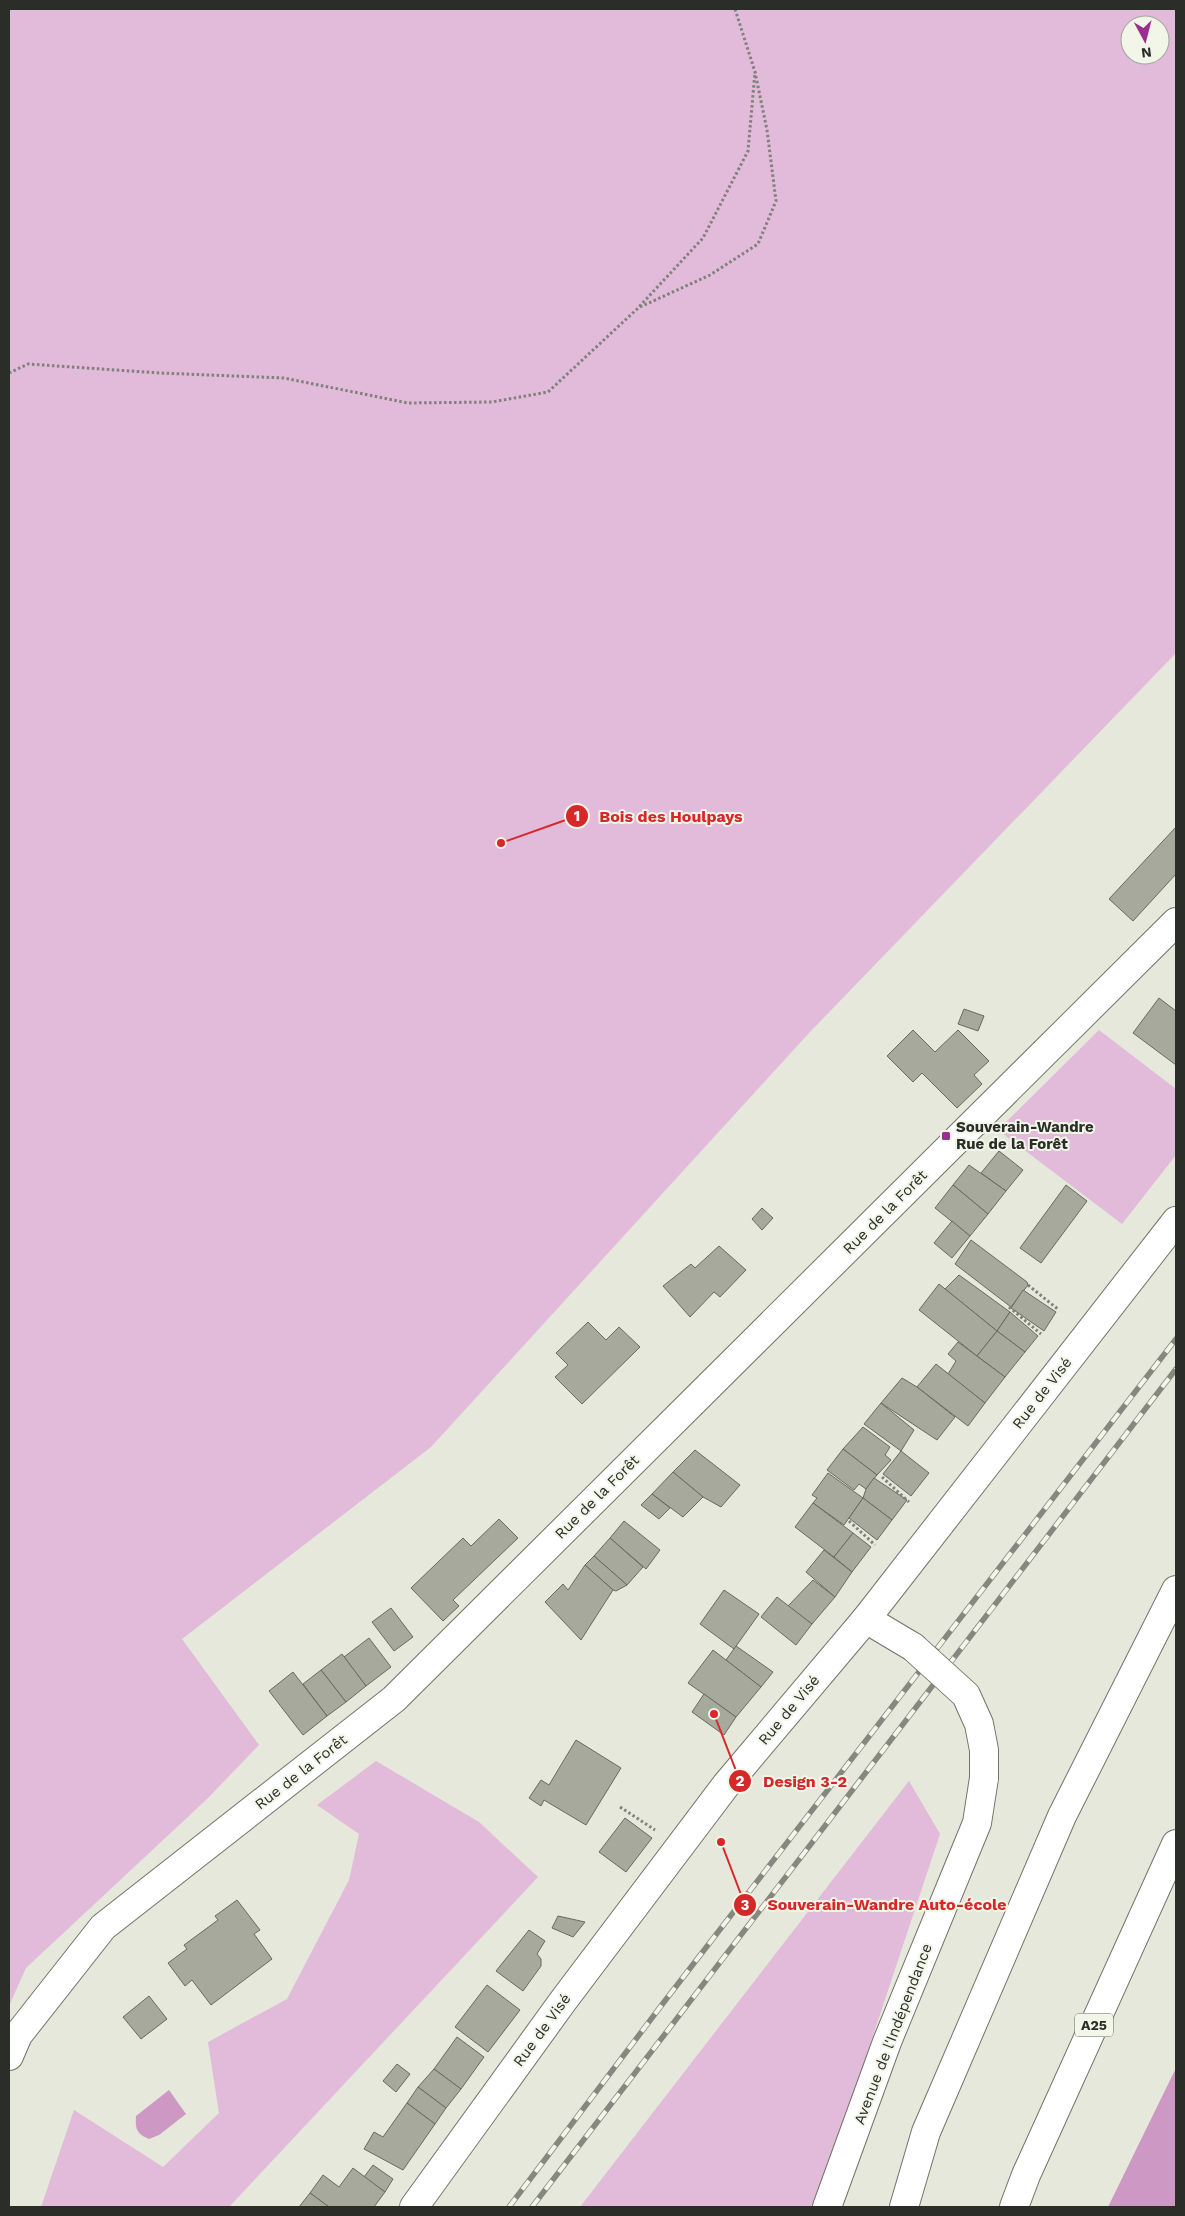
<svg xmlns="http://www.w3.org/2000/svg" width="1185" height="2216" font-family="'Work Sans',sans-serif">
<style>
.green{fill:#e2bada;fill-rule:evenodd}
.water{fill:#cd98c3}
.building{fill:#a6a99c;stroke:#676a5e}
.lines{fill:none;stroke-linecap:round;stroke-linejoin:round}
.secondary-casing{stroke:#727468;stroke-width:30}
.highway-casing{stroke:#727468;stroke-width:30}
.path{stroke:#7f8279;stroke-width:3;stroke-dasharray:2.5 2.5;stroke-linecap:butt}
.secondary{stroke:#fff;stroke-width:28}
.highway{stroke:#fff;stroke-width:28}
.rail-casing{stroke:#86887f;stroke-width:5.5}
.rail{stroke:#f2f6e8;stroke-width:4;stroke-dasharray:11;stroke-linecap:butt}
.secondary-bridge-casing{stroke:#727468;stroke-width:30;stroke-linecap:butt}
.secondary-bridge{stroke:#fff;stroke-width:28}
.poi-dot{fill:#9b2e8e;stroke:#f2f6e8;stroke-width:2}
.labels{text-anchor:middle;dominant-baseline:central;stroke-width:4;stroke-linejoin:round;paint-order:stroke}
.shield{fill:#f2f6e8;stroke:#676962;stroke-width:1}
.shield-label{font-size:14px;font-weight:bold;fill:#2b2d28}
.poi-label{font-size:15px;font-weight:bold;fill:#2b2d28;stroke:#f2f6e8;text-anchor:start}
.street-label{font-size:15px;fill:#2b2d28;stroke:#f2f6e8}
.leader{fill:none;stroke:#d62828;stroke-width:2}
.callout-dot{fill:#d62828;stroke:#f2f6e8;stroke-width:2}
.mark-label{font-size:15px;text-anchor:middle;font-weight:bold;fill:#fff}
.callout-label{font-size:16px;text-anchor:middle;font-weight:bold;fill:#d62828;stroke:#f2f6e8;stroke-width:4;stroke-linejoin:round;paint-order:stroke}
</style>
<rect width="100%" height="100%" fill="#e5e8db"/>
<g class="green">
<path d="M 9,9 L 1176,9 L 1176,653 L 809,1033 L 431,1447 L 182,1639 L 259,1745 L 207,1799 L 26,1968 L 9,2006 ZM 1130,25 L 1160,25 L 1160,55 L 1130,55 Z"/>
<path d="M 1099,1030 L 1176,1089 L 1176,1155 L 1122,1224 L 998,1130 Z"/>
<path d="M 376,1761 L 479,1822 L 538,1877 L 229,2207 L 41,2207 L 74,2110 L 163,2167 L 219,2113 L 208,2042 L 287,1999 L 349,1880 L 359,1834 L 317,1805 Z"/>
<path d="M 909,1781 L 940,1834 L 816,2207 L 580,2207 Z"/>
</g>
<g class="water">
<path d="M 1176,2068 L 1176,2207 L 1108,2207 Z"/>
<path d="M 169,2090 L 186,2114 L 159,2135 L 149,2139 C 137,2134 135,2129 136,2116 Z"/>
</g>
<g class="building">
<path d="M 1176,827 L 1176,874 L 1133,921 L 1109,899 Z"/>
<path d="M 1159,998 L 1176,1011 L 1176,1065 L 1133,1033 Z"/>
<path d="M 964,1009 L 984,1016 L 978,1031 L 958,1024 Z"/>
<path d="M 913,1030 L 935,1052 L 958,1030 L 989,1061 L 974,1075 L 982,1084 L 957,1108 L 922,1073 L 913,1082 L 887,1056 Z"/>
<path d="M 999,1151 L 1023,1170 L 1006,1191 L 981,1173 Z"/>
<path d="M 969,1165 L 1006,1191 L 988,1214 L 953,1185 Z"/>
<path d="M 953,1185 L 988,1214 L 970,1236 L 935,1208 Z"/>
<path d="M 1066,1185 L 1087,1201 L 1041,1263 L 1020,1248 Z"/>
<path d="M 762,1208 L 773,1218 L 762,1230 L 752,1219 Z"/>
<path d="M 952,1221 L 970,1236 L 952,1258 L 934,1243 Z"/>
<path d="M 971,1240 L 1027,1282 L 1028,1285 L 1011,1307 L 955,1264 Z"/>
<path d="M 719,1246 L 746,1270 L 720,1297 L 714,1292 L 690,1317 L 663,1286 L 691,1264 L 695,1268 Z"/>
<path d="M 959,1275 L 1010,1312 L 997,1331 L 945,1289 Z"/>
<path d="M 939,1284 L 997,1331 L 977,1356 L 919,1310 Z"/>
<path d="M 1023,1290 L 1056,1312 L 1044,1331 L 1011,1308 Z"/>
<path d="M 1010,1312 L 1038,1336 L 1025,1352 L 997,1331 Z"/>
<path d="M 588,1322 L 606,1340 L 619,1327 L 640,1347 L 582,1404 L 555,1377 L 568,1365 L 556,1353 Z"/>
<path d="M 997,1331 L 1025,1352 L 1005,1377 L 977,1356 Z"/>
<path d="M 958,1342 L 1005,1377 L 985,1403 L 948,1374 L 956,1361 L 948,1354 Z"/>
<path d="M 936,1364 L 985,1403 L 968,1426 L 917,1387 Z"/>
<path d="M 902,1378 L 917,1387 L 955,1417 L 937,1440 L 881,1403 Z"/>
<path d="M 881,1403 L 914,1430 L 901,1451 L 864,1424 Z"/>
<path d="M 863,1427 L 890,1447 L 885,1455 L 891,1460 L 877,1475 L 843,1449 Z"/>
<path d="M 843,1449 L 877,1475 L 866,1489 L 859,1484 L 854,1490 L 827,1470 Z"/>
<path d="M 695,1450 L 740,1485 L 721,1507 L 703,1497 L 673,1472 Z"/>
<path d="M 901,1451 L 929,1473 L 911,1496 L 883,1474 Z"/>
<path d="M 673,1472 L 703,1497 L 683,1517 L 652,1494 Z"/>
<path d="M 828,1473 L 863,1498 L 844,1525 L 813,1503 L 817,1498 L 812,1495 Z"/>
<path d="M 874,1478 L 907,1500 L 892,1520 L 863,1498 L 866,1489 Z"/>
<path d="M 652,1494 L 670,1508 L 659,1519 L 641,1505 Z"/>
<path d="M 863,1498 L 892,1520 L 877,1540 L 849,1518 Z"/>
<path d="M 813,1503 L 853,1533 L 834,1557 L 795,1527 Z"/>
<path d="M 499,1519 L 518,1538 L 453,1600 L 459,1606 L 443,1621 L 411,1588 L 463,1538 L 471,1546 Z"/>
<path d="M 624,1521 L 660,1550 L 646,1569 L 610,1538 Z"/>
<path d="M 853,1533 L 871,1547 L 852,1572 L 834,1557 Z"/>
<path d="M 610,1538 L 643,1567 L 627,1585 L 594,1556 Z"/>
<path d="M 824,1550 L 852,1572 L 835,1597 L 806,1572 Z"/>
<path d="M 594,1556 L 627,1585 L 616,1591 L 613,1590 L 585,1565 Z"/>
<path d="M 585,1565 L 613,1590 L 581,1640 L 545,1602 L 563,1584 L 568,1590 Z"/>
<path d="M 813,1580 L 835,1597 L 812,1624 L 788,1606 Z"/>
<path d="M 724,1590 L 759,1614 L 734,1649 L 700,1624 Z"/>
<path d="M 777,1597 L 812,1624 L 796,1645 L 761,1617 Z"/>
<path d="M 391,1608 L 413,1637 L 394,1651 L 372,1622 Z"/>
<path d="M 369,1638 L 391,1667 L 366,1686 L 344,1657 Z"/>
<path d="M 736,1646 L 773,1672 L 761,1687 L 726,1660 Z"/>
<path d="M 713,1650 L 761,1687 L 736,1717 L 688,1683 Z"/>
<path d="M 342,1654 L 366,1686 L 346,1702 L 321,1670 Z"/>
<path d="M 321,1670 L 346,1702 L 327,1716 L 303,1684 Z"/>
<path d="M 293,1672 L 327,1716 L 303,1735 L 269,1691 Z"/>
<path d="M 704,1694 L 736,1717 L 724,1735 L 692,1712 Z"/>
<path d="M 576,1740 L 621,1768 L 586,1825 L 544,1800 L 541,1806 L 529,1798 L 541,1780 L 549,1785 Z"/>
<path d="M 625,1818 L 652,1838 L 626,1872 L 599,1852 Z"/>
<path d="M 237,1900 L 260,1930 L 254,1934 L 272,1959 L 211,2005 L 192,1980 L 185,1986 L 168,1963 L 187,1949 L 184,1945 L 218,1920 L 215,1916 Z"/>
<path d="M 558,1916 L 585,1922 L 573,1937 L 552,1928 Z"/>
<path d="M 529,1930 L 545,1941 L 537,1954 L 541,1959 L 541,1966 L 523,1991 L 496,1971 Z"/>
<path d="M 487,1985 L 520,2010 L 488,2052 L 455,2027 Z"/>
<path d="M 149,1996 L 167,2019 L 141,2039 L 123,2017 Z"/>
<path d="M 457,2037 L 484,2057 L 461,2089 L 434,2069 Z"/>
<path d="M 397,2064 L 410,2074 L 396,2092 L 383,2081 Z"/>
<path d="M 434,2069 L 461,2089 L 446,2108 L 418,2087 Z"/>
<path d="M 418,2087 L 446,2108 L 435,2124 L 407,2103 Z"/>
<path d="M 407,2103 L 435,2124 L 403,2170 L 364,2149 L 374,2132 L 383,2137 Z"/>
<path d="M 373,2165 L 393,2179 L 385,2192 L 364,2177 Z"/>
<path d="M 353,2168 L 385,2192 L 374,2207 L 329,2207 L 310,2193 L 323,2175 L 339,2187 Z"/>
<path d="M 310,2193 L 329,2207 L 299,2207 Z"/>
</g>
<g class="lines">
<g class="secondary-casing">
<g id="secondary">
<path d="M 866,1619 L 913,1647"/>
<path d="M 9,2056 L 18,2035 L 103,1927 L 394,1699 L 1176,922"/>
<path d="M 414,2207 L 563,2001 L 726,1785 L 866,1619 L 1176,1221"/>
<path d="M 827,2207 L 887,2042 L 977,1823 L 984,1778"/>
</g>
</g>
<g class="highway-casing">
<g id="highway">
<path d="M 904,2207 L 926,2132 L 1062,1816 L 1176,1590"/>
<path d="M 1014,2207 L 1026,2175 L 1176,1844"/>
</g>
</g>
<g class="path">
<path d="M 640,307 L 710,275 L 758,244 L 776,201 L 767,130 L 755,72 L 735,9"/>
<path d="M 9,373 L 28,364 L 160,373 L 284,378 L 408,403 L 492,402 L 548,392 L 637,309 L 703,238 L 748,151 L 755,72"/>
<path d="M 1028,1285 L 1059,1310"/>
<path d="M 1009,1307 L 1041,1334"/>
<path d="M 882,1477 L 909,1502"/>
<path d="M 849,1521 L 875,1545"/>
<path d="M 620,1807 L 655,1830"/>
</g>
<use href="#secondary" class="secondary"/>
<use href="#highway" class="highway"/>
<g class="rail-casing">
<g id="rail">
<path d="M 509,2207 L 664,2002 L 1176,1339"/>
<path d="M 532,2207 L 1176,1369"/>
</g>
</g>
<use href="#rail" class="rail"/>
<g class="secondary-bridge-casing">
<path id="secondary-bridge" d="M 913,1647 L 966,1695 L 979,1724 L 984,1750 L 984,1778"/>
</g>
<use href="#secondary-bridge" class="secondary-bridge"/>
</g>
<rect class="poi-dot" x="941" y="1131" width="10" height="10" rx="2.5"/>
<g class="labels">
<rect class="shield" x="1075" y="2013.5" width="38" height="23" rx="4"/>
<g class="shield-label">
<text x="1094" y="2025">A25</text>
</g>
<g class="poi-label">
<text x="956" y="1127">Souverain-Wandre<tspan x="956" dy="17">Rue de la Forêt</tspan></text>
</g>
<g class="street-label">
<text transform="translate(885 1212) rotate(-45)">Rue de la Forêt</text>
<text transform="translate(1042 1393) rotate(-52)">Rue de Visé</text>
<text transform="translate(597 1497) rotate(-45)">Rue de la Forêt</text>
<text transform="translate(789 1710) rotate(-50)">Rue de Visé</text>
<text transform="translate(301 1772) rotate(-38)">Rue de la Forêt</text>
<text transform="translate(542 2030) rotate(-54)">Rue de Visé</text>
<text transform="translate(893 2034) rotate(-69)">Avenue de l'Indépendance</text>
</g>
</g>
<path class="leader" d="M501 843L577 816M714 1714L740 1781M721 1842L745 1905"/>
<g class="callout-dot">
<circle cx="501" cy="843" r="5"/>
<circle cx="714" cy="1714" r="5"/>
<circle cx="721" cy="1842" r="5"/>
<circle cx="577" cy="816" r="12"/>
<circle cx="740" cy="1781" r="12"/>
<circle cx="745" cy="1905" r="12"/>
</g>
<g class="mark-label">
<text x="577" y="821">1</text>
<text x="740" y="1786">2</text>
<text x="745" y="1910">3</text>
</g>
<g class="callout-label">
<text x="671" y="822">Bois des Houlpays</text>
<text x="805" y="1787">Design 3-2</text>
<text x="887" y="1910">Souverain-Wandre Auto-école</text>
</g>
<rect width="1185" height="2216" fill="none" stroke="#2b2d28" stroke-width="20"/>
<g transform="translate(1145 40) rotate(173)"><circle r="24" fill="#f2f6e8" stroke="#a2a69b"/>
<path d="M0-4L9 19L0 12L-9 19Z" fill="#9b2e8e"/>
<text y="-8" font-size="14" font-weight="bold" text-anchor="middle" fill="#2b2d28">N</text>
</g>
</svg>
